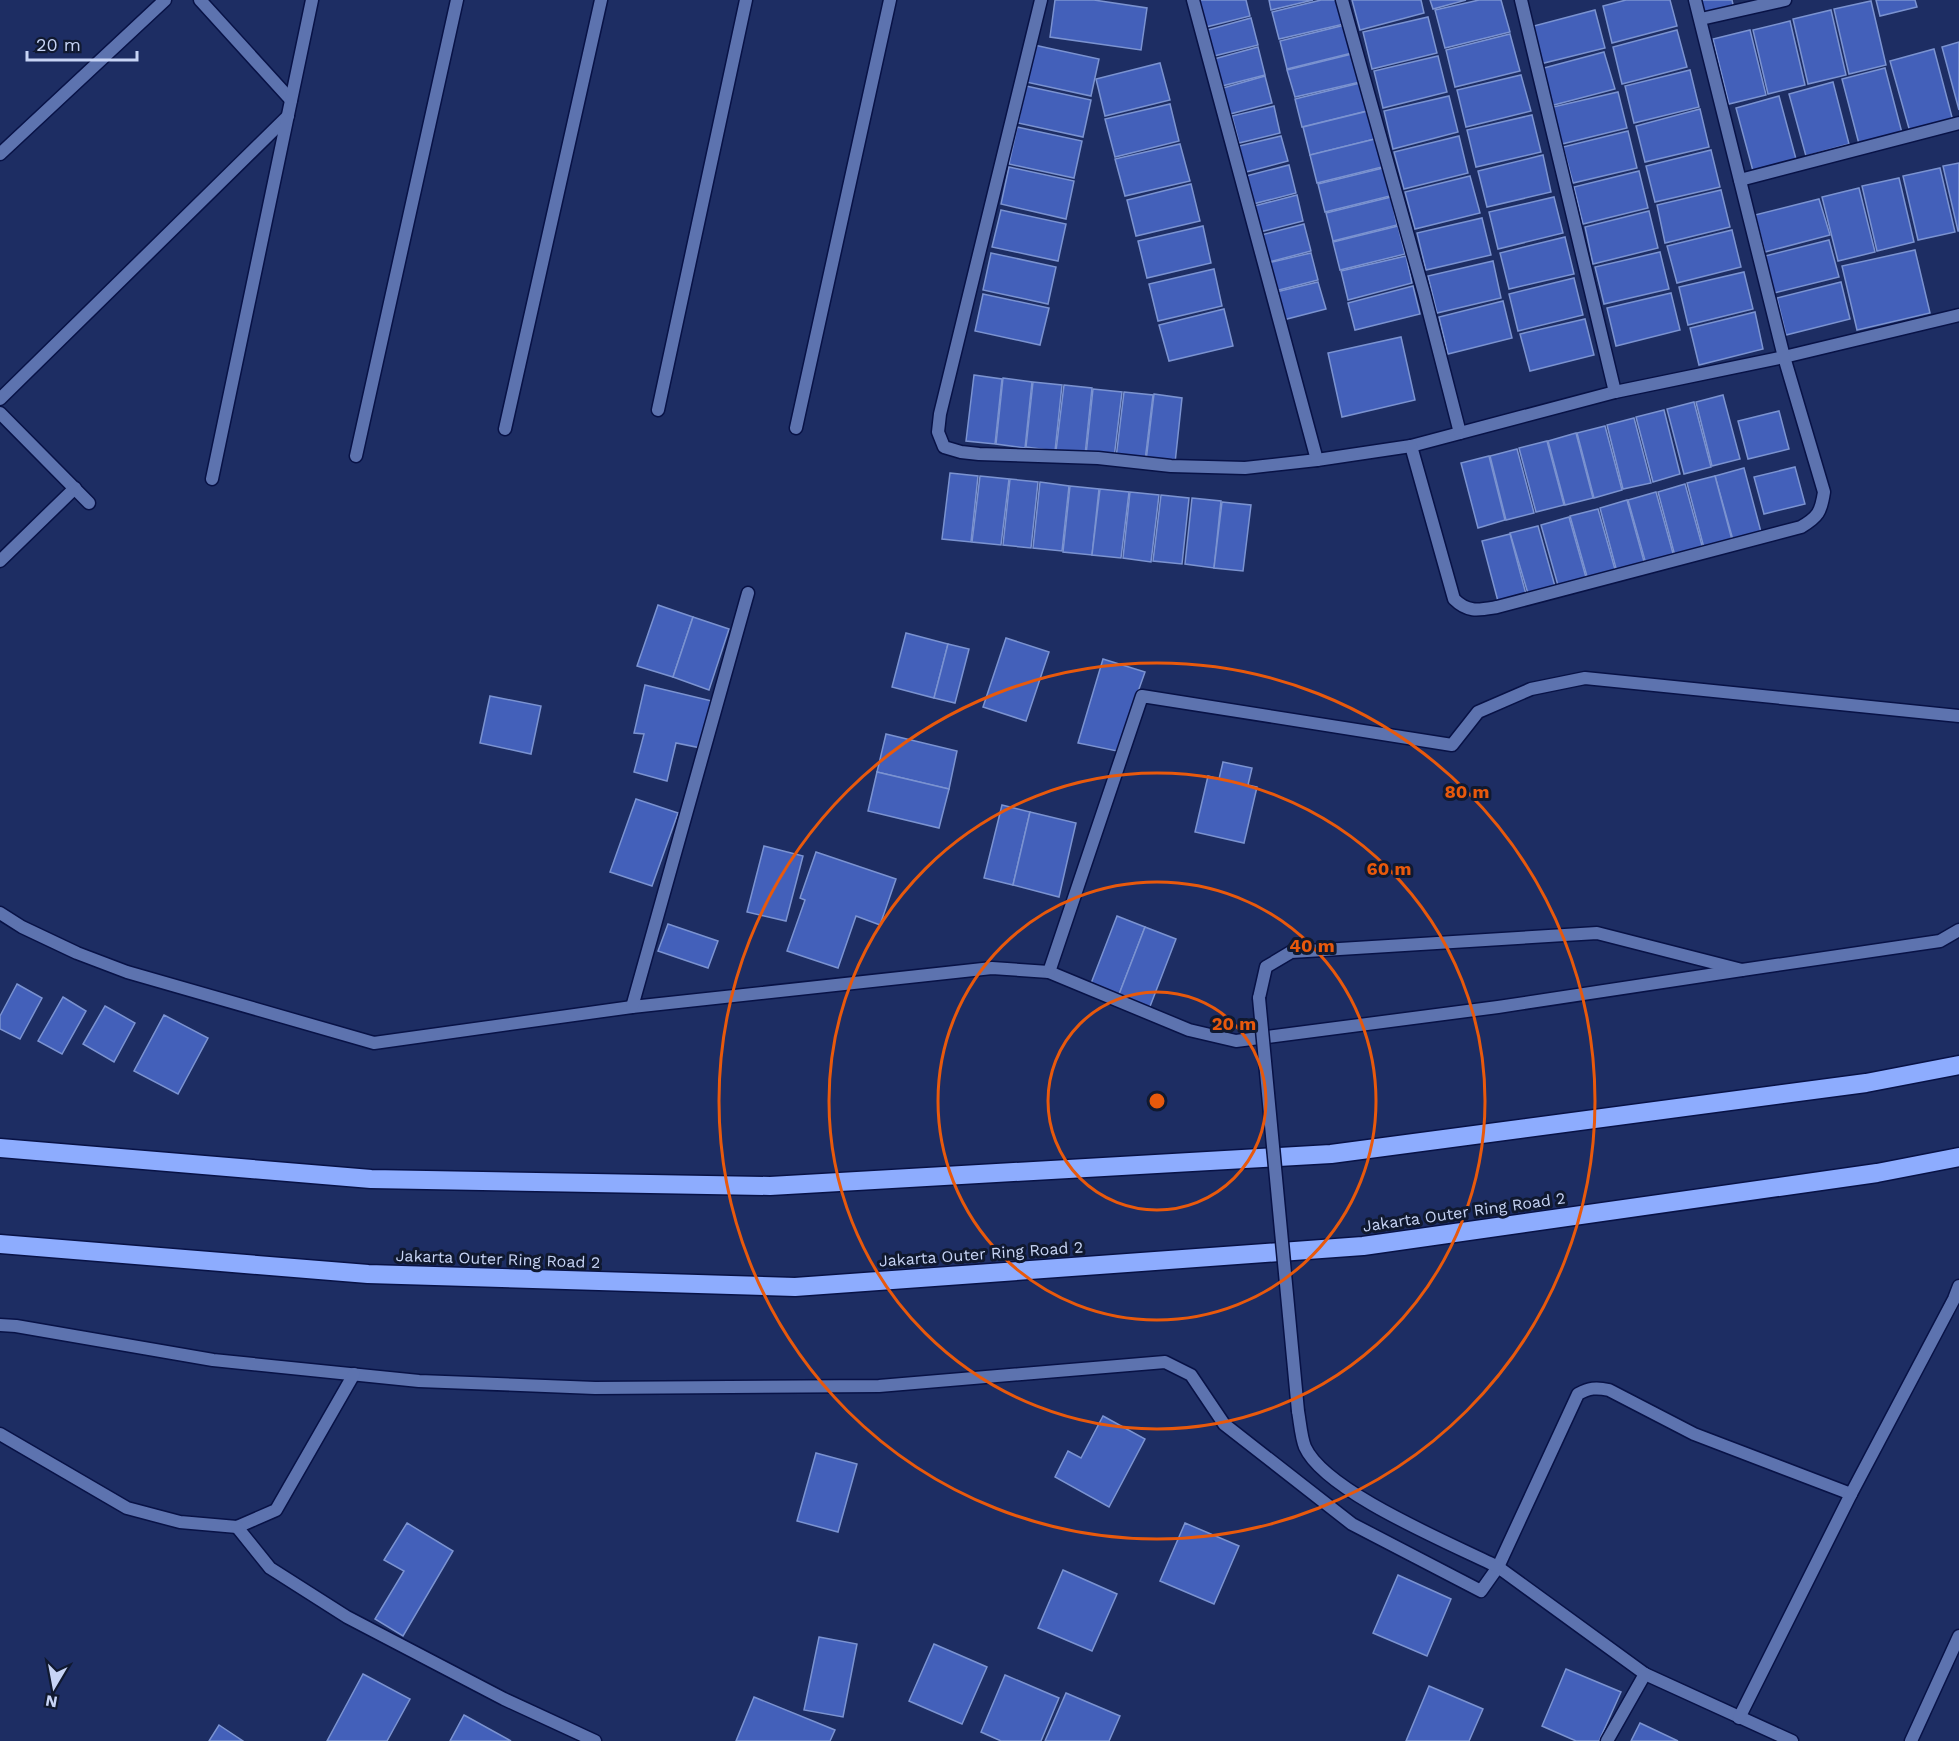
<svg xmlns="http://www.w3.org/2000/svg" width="1959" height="1741" font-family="'Work Sans',sans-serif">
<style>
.building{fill:#4360ba;stroke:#7b93d1;stroke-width:1.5}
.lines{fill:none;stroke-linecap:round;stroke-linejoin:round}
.street-casing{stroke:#081246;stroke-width:15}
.highway-casing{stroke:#081246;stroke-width:21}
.street{stroke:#5d73af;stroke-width:12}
.highway{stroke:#8dacfe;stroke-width:18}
.street-bridge-casing{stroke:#081246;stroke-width:15;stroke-linecap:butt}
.street-bridge{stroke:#5d73af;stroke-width:12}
.ring{fill:none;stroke:#e8590c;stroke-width:3}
.labels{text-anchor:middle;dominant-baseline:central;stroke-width:6;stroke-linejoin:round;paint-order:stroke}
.street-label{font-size:16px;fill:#c7d4f5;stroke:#101930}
.centre{fill:#e8590c;stroke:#101930;stroke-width:3}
.ring-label{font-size:18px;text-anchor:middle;font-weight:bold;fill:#e8590c;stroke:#101930;stroke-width:6;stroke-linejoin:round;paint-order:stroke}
</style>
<rect width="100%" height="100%" fill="#1d2d63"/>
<g class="building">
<path d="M 1055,0 L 1094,0 L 1147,8 L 1141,50 L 1050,37 Z"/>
<path d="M 1199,0 L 1246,0 L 1250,16 L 1206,27 Z"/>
<path d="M 1269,0 L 1313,0 L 1271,10 Z"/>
<path d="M 1321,0 L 1338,0 L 1344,24 L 1279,39 L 1272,12 Z"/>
<path d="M 1352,0 L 1421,0 L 1424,13 L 1360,30 Z"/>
<path d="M 1430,0 L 1466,0 L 1433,9 Z"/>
<path d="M 1479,0 L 1501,0 L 1510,32 L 1445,48 L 1435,10 Z"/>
<path d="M 1626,0 L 1670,0 L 1677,26 L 1612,43 L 1603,6 Z"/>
<path d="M 1701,0 L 1732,0 L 1734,9 L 1705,16 Z"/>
<path d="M 1876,0 L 1915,0 L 1917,7 L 1880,16 Z"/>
<path d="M 1871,1 L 1886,65 L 1849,74 L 1834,9 Z"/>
<path d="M 1595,10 L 1605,48 L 1540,64 L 1530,27 Z"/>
<path d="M 1831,10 L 1846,75 L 1808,84 L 1793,19 Z"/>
<path d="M 1428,17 L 1437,53 L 1372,69 L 1363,32 Z"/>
<path d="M 1251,18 L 1258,45 L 1214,56 L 1207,30 Z"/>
<path d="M 1790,21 L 1805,85 L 1768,94 L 1753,30 Z"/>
<path d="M 1345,25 L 1352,53 L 1287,69 L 1280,41 Z"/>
<path d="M 1677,30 L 1687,67 L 1622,84 L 1613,47 Z"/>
<path d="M 1750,30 L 1766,95 L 1729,104 L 1713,39 Z"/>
<path d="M 1510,34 L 1520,71 L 1455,87 L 1446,50 Z"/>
<path d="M 1959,42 L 1959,110 L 1942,47 Z"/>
<path d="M 1034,45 L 1099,59 L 1091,96 L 1026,82 Z"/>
<path d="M 1258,47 L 1265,75 L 1222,86 L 1214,59 Z"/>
<path d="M 1934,49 L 1953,121 L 1910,132 L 1890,61 Z"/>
<path d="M 1604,52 L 1615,89 L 1550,106 L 1540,69 Z"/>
<path d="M 1352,54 L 1360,82 L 1295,97 L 1287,70 Z"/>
<path d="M 1438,56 L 1447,92 L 1383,108 L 1374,71 Z"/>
<path d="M 1160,63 L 1170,100 L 1105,116 L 1096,79 Z"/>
<path d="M 1885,68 L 1902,133 L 1859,144 L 1842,79 Z"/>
<path d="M 1690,70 L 1699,107 L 1634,123 L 1625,86 Z"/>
<path d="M 1521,75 L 1531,111 L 1466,127 L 1457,90 Z"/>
<path d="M 1265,76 L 1272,103 L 1230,114 L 1223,88 Z"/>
<path d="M 1833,82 L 1849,144 L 1806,156 L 1789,94 Z"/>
<path d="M 1360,83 L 1367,111 L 1302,127 L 1295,99 Z"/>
<path d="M 1026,86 L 1091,100 L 1083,137 L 1018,123 Z"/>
<path d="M 1618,92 L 1627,128 L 1562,144 L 1553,107 Z"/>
<path d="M 1449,96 L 1458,132 L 1393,149 L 1384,111 Z"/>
<path d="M 1779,96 L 1796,159 L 1753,171 L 1736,108 Z"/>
<path d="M 1170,104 L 1179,141 L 1115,157 L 1105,119 Z"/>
<path d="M 1274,106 L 1280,133 L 1239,143 L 1232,116 Z"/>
<path d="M 1700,109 L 1709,147 L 1645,162 L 1636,126 Z"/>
<path d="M 1368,111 L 1375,139 L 1310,155 L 1303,127 Z"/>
<path d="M 1532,115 L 1541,152 L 1476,167 L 1467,130 Z"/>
<path d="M 1017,127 L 1082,141 L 1074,178 L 1009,164 Z"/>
<path d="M 1628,131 L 1637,168 L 1573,183 L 1563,147 Z"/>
<path d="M 1281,136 L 1288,161 L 1246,172 L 1239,146 Z"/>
<path d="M 1459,136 L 1468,173 L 1404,189 L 1394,152 Z"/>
<path d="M 1375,139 L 1382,167 L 1317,183 L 1310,155 Z"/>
<path d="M 1180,144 L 1190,181 L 1125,196 L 1115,159 Z"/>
<path d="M 1711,150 L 1720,187 L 1655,202 L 1646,166 Z"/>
<path d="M 1543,155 L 1551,192 L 1487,207 L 1478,171 Z"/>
<path d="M 1959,163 L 1959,231 L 1958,231 L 1943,166 Z"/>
<path d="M 1289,165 L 1296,193 L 1253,204 L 1246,176 Z"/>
<path d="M 1009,167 L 1074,181 L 1066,219 L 1001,204 Z"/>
<path d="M 1383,168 L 1390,196 L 1325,212 L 1318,184 Z"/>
<path d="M 1940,168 L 1955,232 L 1918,240 L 1903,176 Z"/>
<path d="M 1639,171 L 1648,208 L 1583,224 L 1574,187 Z"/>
<path d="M 1470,176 L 1480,213 L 1415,229 L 1405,192 Z"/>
<path d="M 1899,178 L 1914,242 L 1877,251 L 1862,186 Z"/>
<path d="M 1191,184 L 1200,221 L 1136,236 L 1127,200 Z"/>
<path d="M 1859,188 L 1875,252 L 1838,261 L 1822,197 Z"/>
<path d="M 1721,190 L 1730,227 L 1665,243 L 1657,205 Z"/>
<path d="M 1297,195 L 1303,221 L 1260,232 L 1254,206 Z"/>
<path d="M 1391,197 L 1397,225 L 1333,241 L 1326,213 Z"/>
<path d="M 1554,197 L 1563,233 L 1498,249 L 1489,212 Z"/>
<path d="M 1819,199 L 1830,235 L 1765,252 L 1755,215 Z"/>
<path d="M 1001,210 L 1066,224 L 1058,261 L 992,247 Z"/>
<path d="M 1649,211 L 1658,248 L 1593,264 L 1585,227 Z"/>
<path d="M 1482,218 L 1491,255 L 1426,270 L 1417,233 Z"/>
<path d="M 1304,224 L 1311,251 L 1269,262 L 1261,235 Z"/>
<path d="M 1203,226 L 1211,263 L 1147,278 L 1138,241 Z"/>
<path d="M 1398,226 L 1405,254 L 1340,270 L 1333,242 Z"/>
<path d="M 1732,230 L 1741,267 L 1677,283 L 1667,246 Z"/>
<path d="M 1565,237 L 1574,274 L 1509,289 L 1500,253 Z"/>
<path d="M 1829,240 L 1839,277 L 1774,293 L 1765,256 Z"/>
<path d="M 1915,250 L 1930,313 L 1857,330 L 1842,266 Z"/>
<path d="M 1660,252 L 1669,289 L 1604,304 L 1595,267 Z"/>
<path d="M 991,253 L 1056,267 L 1048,304 L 983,290 Z"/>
<path d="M 1311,253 L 1318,280 L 1275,291 L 1268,263 Z"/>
<path d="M 1406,256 L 1412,283 L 1348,300 L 1341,271 Z"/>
<path d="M 1493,261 L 1501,298 L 1437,313 L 1428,276 Z"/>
<path d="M 1214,269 L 1222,306 L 1158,321 L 1149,284 Z"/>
<path d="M 1744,272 L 1753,309 L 1688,325 L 1679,287 Z"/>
<path d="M 1574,278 L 1583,315 L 1518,331 L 1509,294 Z"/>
<path d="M 1318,282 L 1326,309 L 1283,320 L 1276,292 Z"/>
<path d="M 1841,282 L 1850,319 L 1786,335 L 1777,298 Z"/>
<path d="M 1413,286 L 1420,314 L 1355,330 L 1348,303 Z"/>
<path d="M 1671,293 L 1680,330 L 1616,346 L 1607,308 Z"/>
<path d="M 983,294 L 1049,308 L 1040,345 L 975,331 Z"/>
<path d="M 1503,301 L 1512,338 L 1448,354 L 1439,317 Z"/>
<path d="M 1224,309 L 1233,346 L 1169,361 L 1159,325 Z"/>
<path d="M 1755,312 L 1763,349 L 1699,365 L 1690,328 Z"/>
<path d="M 1585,319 L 1594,355 L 1530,371 L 1520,334 Z"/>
<path d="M 1401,337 L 1415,400 L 1342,417 L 1328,353 Z"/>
<path d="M 974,375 L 1002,379 L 995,444 L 966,441 Z"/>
<path d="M 1003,378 L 1032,382 L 1025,448 L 996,444 Z"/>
<path d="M 1033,382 L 1062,385 L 1055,451 L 1026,447 Z"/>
<path d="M 1064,385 L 1092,388 L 1085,455 L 1056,451 Z"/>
<path d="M 1093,389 L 1122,392 L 1114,458 L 1086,455 Z"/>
<path d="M 1124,392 L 1153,395 L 1145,461 L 1116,458 Z"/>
<path d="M 1154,394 L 1182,398 L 1175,463 L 1146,461 Z"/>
<path d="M 1723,395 L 1740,459 L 1712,466 L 1696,402 Z"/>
<path d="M 1694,402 L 1711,467 L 1684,474 L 1667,409 Z"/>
<path d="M 1664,410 L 1680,474 L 1653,482 L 1636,417 Z"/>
<path d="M 1779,411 L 1789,449 L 1748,459 L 1738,421 Z"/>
<path d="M 1634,418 L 1651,483 L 1623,489 L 1607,425 Z"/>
<path d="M 1605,426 L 1622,490 L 1594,498 L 1577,433 Z"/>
<path d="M 1576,433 L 1593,498 L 1565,505 L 1548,441 Z"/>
<path d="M 1547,441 L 1564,505 L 1536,512 L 1519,448 Z"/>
<path d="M 1517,449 L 1534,513 L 1506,520 L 1490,456 Z"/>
<path d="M 1489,456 L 1505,520 L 1478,528 L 1461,463 Z"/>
<path d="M 1795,467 L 1805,504 L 1764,514 L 1754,477 Z"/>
<path d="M 1744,468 L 1761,532 L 1733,540 L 1715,476 Z"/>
<path d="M 950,473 L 978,476 L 971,542 L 942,539 Z"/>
<path d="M 980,476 L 1009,479 L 1001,545 L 972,542 Z"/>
<path d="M 1715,476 L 1732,540 L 1704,548 L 1687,483 Z"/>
<path d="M 1010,479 L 1038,482 L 1031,548 L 1003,545 Z"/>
<path d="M 1040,482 L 1069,486 L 1062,551 L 1033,548 Z"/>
<path d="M 1685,484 L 1703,549 L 1675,556 L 1658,492 Z"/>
<path d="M 1070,486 L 1099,489 L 1092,555 L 1063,552 Z"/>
<path d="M 1100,489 L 1129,492 L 1121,558 L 1092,555 Z"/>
<path d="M 1130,492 L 1159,495 L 1151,562 L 1123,558 Z"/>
<path d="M 1656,492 L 1674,557 L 1646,564 L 1628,500 Z"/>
<path d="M 1161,495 L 1189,498 L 1182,564 L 1153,561 Z"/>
<path d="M 1192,498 L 1221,501 L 1214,568 L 1185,564 Z"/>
<path d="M 1627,500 L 1645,565 L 1617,572 L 1600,508 Z"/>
<path d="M 1222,502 L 1251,505 L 1243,571 L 1214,568 Z"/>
<path d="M 1598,509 L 1616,573 L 1588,580 L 1570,516 Z"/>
<path d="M 1569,517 L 1587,581 L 1559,589 L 1541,525 Z"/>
<path d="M 1538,526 L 1556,590 L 1529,597 L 1510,533 Z"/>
<path d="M 1510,534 L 1527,598 L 1499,605 L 1482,541 Z"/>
<path d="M 658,605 L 693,617 L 673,677 L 637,666 Z"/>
<path d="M 693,617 L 729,629 L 709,690 L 673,677 Z"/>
<path d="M 906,633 L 948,644 L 934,698 L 892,687 Z"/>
<path d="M 1006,638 L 1049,652 L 1026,721 L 983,707 Z"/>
<path d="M 948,644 L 969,649 L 955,703 L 934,698 Z"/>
<path d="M 1103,659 L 1145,672 L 1117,751 L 1078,743 Z"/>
<path d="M 645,685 L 712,701 L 701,748 L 676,743 L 667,781 L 634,772 L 644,734 L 634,733 Z"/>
<path d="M 490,696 L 541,706 L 531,754 L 480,743 Z"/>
<path d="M 886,734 L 957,751 L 949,789 L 877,772 Z"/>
<path d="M 1223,762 L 1252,768 L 1248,785 L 1257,787 L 1244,843 L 1195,832 L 1208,776 L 1219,779 Z"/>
<path d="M 877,772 L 949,789 L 939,828 L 868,811 Z"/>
<path d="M 636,799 L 678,813 L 652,886 L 610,872 Z"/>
<path d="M 1002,805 L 1030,812 L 1013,885 L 984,878 Z"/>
<path d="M 1030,812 L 1076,823 L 1059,897 L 1013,885 Z"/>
<path d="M 764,846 L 803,856 L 786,921 L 747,912 Z"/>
<path d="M 816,852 L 896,879 L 880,925 L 856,916 L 838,968 L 787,951 L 805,900 L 800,898 Z"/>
<path d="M 1117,916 L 1145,927 L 1118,997 L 1090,986 Z"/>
<path d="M 668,924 L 718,941 L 708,968 L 658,951 Z"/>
<path d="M 1145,927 L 1176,939 L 1149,1009 L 1118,997 Z"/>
<path d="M 17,984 L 42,998 L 20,1039 L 0,1029 L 0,1016 Z"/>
<path d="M 63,997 L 86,1011 L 62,1054 L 38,1041 Z"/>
<path d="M 105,1006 L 135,1023 L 114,1062 L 83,1044 Z"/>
<path d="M 164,1015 L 208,1038 L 178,1094 L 134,1071 Z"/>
<path d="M 1103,1416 L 1145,1439 L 1109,1507 L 1055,1477 L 1068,1451 L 1081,1458 Z"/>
<path d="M 816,1453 L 857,1464 L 838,1532 L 797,1521 Z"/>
<path d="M 407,1523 L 453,1551 L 403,1636 L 375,1619 L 404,1571 L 384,1560 Z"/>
<path d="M 1185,1523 L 1239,1546 L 1214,1604 L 1160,1581 Z"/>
<path d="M 1063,1570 L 1117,1594 L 1092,1651 L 1038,1628 Z"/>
<path d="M 1398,1575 L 1451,1599 L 1427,1656 L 1373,1633 Z"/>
<path d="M 819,1637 L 857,1644 L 843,1717 L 804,1710 Z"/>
<path d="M 934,1644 L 987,1667 L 962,1724 L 909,1701 Z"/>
<path d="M 1566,1669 L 1621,1692 L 1599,1741 L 1576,1741 L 1542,1726 Z"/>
<path d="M 363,1674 L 410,1699 L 387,1741 L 327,1741 Z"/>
<path d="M 1005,1675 L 1059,1698 L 1041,1741 L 1001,1741 L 981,1732 Z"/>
<path d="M 1429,1686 L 1483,1709 L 1469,1741 L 1406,1741 Z"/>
<path d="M 1066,1693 L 1120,1716 L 1109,1741 L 1045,1741 Z"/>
<path d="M 754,1697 L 835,1730 L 830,1741 L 736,1741 Z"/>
<path d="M 464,1715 L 511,1741 L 450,1741 Z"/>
<path d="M 1640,1723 L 1678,1741 L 1631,1741 Z"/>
<path d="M 219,1725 L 243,1741 L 209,1741 Z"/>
</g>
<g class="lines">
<g class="street-casing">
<g id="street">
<path d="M 200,0 L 291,100"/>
<path d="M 1041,0 L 940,414 L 938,432 L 944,447 L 961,452 L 979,454 L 1098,458 L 1171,466 L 1245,468 L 1317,460"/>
<path d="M 1193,0 L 1317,460 L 1411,446 L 1615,392 L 1784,357 L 1959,315"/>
<path d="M 1342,0 L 1424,293 L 1460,433"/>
<path d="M 1521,0 L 1615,392"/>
<path d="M 1701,19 L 1785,0"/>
<path d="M 0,154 L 165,0"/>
<path d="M 1740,180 L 1959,123"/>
<path d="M 0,399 L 288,116"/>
<path d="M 658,410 L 746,0"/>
<path d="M 0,413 L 89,503"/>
<path d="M 796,428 L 890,0"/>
<path d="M 505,429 L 601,0"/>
<path d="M 1411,446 L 1454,599 C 1468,613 1479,610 1497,607 L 1801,527 C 1818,517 1821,512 1824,492 L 1784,357 L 1695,0"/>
<path d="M 356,456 L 457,0"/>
<path d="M 212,479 L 312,0"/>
<path d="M 0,561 L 75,488"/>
<path d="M 0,913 L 22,927 L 77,953 L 127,972 L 374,1043 L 632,1007 L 992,968 L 1049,972 L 1189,1030 L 1236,1041 L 1498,1007 L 1742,970"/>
<path d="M 1049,972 L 1142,696 L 1452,745 L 1478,712 L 1531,689 L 1585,678 L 1959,716"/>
<path d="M 1259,998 L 1266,967 L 1291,952 L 1597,933 L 1742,970 L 1940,941 L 1959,930"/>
<path d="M 632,1007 L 748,593"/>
<path d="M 0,1325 L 16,1326 L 213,1360 L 419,1381 L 595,1388 L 879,1386 L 1165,1362 L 1191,1375 L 1224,1424 L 1352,1524 L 1481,1591 L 1498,1567 L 1645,1674 L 1792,1741"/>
<path d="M 1298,1411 C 1300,1422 1301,1437 1305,1447 C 1325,1492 1452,1544 1498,1567 L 1578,1394 C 1589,1388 1596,1387 1609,1390 L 1694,1434 L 1851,1494"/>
<path d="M 0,1434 L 127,1508 L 180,1522 L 237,1527 L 276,1510 L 354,1374"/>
<path d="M 237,1527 L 270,1568 L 347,1617 L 504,1699 L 595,1741"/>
<path d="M 1739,1718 L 1851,1494 L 1954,1299 L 1959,1286"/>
<path d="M 1607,1741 L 1645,1674"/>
<path d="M 1911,1741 L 1959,1636"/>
</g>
</g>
<g class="highway-casing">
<g id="highway">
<path d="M 0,1148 L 371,1179 L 770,1186 L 1331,1154 L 1866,1083 L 1959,1065"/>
<path d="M 0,1244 L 368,1274 L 795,1287 L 1363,1246 L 1877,1173 L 1959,1157"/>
</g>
</g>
<use href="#street" class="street"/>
<use href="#highway" class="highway"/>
<g class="street-bridge-casing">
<path id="street-bridge" d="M 1259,998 L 1298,1411"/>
</g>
<use href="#street-bridge" class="street-bridge"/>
</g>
<g class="ring">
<circle cx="1157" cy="1101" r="109"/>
<circle cx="1157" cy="1101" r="219"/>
<circle cx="1157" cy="1101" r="328"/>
<circle cx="1157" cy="1101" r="438"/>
</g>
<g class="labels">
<g class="street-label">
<text transform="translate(1464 1212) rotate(-8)">Jakarta Outer Ring Road 2</text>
<text transform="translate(981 1254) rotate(-4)">Jakarta Outer Ring Road 2</text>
<text transform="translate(498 1259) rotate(2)">Jakarta Outer Ring Road 2</text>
</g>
</g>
<circle cx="1157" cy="1101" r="9" class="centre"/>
<g class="ring-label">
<text x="1467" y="798">80 m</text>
<text x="1389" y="875">60 m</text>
<text x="1312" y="952">40 m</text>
<text x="1234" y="1030">20 m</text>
</g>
<g transform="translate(54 1687) rotate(190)" stroke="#101930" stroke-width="4.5" paint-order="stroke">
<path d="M0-4.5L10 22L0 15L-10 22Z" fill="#c7d4f5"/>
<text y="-9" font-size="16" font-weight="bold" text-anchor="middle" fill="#c7d4f5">N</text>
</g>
<path d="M27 51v9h110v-9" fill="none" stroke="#c7d4f5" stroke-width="3"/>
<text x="36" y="51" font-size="18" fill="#c7d4f5" stroke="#101930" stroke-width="4.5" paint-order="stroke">20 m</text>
</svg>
